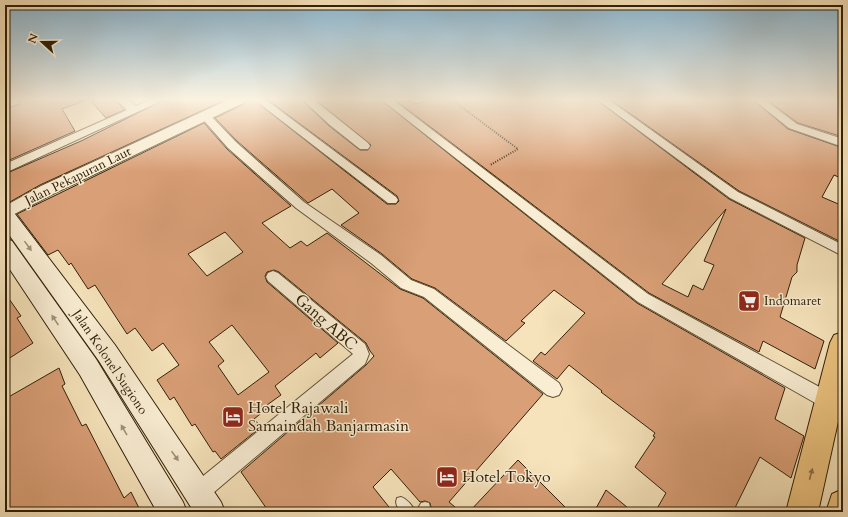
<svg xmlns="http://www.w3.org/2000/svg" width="848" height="517" font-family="Cardo,serif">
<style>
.building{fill:#d99f77;stroke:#312008;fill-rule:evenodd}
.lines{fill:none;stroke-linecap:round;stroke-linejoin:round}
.service-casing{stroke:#625135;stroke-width:2}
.minor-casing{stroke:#625135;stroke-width:2}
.tertiary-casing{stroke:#625135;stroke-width:2}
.secondary-casing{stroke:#312008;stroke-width:2}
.trunk-casing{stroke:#312008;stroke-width:2}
.path{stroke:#312008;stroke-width:2;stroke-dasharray:1 1.5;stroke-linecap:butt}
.service{fill:#f9edd3;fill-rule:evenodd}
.minor{fill:#f9edd3;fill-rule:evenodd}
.tertiary{fill:#f9edd3;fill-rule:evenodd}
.secondary{fill:#f9edd3;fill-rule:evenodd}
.trunk{fill:#ebc27e;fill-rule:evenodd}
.oneway{fill:#9f9178}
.oneway2{fill:#8e7143}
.labels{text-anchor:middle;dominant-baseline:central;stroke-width:3;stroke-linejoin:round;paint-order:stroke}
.street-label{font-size:13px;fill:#312008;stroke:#f9edd3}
.poi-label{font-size:13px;fill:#312008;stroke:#f9edd3;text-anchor:start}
.near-street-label{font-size:16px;fill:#312008;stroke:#f9edd3}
.near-poi-label{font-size:16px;fill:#312008;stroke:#f9edd3;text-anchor:start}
</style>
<rect width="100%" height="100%" fill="#f6e3bb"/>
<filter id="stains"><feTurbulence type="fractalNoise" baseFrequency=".005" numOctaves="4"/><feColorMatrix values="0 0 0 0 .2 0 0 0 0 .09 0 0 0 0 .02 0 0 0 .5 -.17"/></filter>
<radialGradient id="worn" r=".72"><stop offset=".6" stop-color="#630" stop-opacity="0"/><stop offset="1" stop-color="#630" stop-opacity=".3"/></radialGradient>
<g class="building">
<path d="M 17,100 L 83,100 L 84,101 L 62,109 L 75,131 L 5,162 L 5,109 L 20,104 Z"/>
<path d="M 90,100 L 116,100 L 124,110 L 106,118 Z"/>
<path d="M 164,100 L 225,100 L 40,185 L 8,203 L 5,199 L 5,174 L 81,141 Z"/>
<path d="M 246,100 L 254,100 L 387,204 L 396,204 L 399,201 L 397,196 L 268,100 L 302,100 L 329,126 L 360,150 L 368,150 L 371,145 L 316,100 L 381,100 L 637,303 L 785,388 L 775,419 L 804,436 L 791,478 L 760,457 L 733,512 L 655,512 L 666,493 L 635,467 L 655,437 L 653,436 L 655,433 L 601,392 L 602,391 L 569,365 L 557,379 L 533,361 L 541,352 L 545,355 L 585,313 L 554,290 L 521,321 L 525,323 L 506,341 L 435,288 L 412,279 L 382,254 L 341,225 L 359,213 L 332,189 L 308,203 L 237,141 L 215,118 L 244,104 Z"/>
<path d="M 395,100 L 409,100 L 416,104 L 427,100 L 597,100 L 729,199 L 805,238 L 797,265 L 797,272 L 792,277 L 780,317 L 824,341 L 815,369 L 763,341 L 759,352 L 649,293 ZM 726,209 L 704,261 L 714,265 L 703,290 L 693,285 L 688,297 L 662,284 Z"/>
<path d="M 611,100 L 753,100 L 788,129 L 843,148 L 843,179 L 834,175 L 822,197 L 843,206 L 843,243 L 739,191 Z"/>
<path d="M 767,100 L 843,100 L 843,137 L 798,123 Z"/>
<path d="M 204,123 L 227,149 L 291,206 L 262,223 L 290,248 L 301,241 L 307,246 L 327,233 L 400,289 L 423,298 L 543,394 L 449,502 L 461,512 L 429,512 L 431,507 L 430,503 L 425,501 L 420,502 L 391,469 L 373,487 L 393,512 L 269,512 L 241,472 L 366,365 L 374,356 L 370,351 L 366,343 L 279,272 L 274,270 L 267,272 L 265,276 L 267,282 L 338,343 L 320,358 L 316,353 L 275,386 L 281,395 L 267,405 L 269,407 L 254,419 L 261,427 L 221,459 L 215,451 L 213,452 L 195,424 L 192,426 L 174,397 L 170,400 L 157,380 L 179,365 L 163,343 L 152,351 L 135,328 L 127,334 L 95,285 L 88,289 L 71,263 L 69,265 L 58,250 L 48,255 L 17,214 ZM 225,232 L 243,252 L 207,276 L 188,254 ZM 232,325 L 269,372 L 238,395 L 218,366 L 224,361 L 209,342 Z"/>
<path d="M 5,293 L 21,316 L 17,318 L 33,343 L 5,361 Z"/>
<path d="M 59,368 L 65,384 L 62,386 L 82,426 L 86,424 L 124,498 L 131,492 L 141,512 L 5,512 L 5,399 Z"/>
<path d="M 518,460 L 570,512 L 469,512 Z"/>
<path d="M 606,490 L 633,512 L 594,512 Z"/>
</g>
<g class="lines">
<g class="service-casing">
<g id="service">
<path d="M 401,497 C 407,499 413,506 415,512 L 403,512 L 397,506 L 396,502 L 397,498 Z"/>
<path d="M 425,502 L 429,503 L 430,507 L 427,512 L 416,512 L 421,503 Z"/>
</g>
</g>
<g class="minor-casing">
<g id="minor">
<path d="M 117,100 L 128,100 L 136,106 L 150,100 L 163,100 L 5,173 L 5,164 L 127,110 Z"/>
<path d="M 255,100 L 266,100 L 396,197 L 398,200 L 396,203 L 388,203 Z"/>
<path d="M 303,100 L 314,100 L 368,143 L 370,146 L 368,149 L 360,149 L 330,125 Z"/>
<path d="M 382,100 L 393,100 L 648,294 L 836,396 L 839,402 L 836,408 L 830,411 L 824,408 L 638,302 Z"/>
<path d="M 598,100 L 609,100 L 738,192 L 843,245 L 843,256 L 730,198 Z"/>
<path d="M 754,100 L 765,100 L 797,124 L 843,139 L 843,147 L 789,128 Z"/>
<path d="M 205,113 L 209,114 L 236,142 L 304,202 L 381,255 L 411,280 L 434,289 L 559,383 L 562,389 L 559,395 L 553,397 L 547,395 L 424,297 L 401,288 L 371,263 L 296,208 L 228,148 L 200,116 Z"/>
<path d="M 273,271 L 278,273 L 365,344 L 369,354 L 365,364 L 206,499 L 199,502 L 192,499 L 189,492 L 192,485 L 353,354 L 268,281 L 266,277 L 268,273 Z"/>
</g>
</g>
<g class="tertiary-casing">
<path id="tertiary" d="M 228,100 L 245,100 L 243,103 L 53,194 L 5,219 L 5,206 L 41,186 Z"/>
</g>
<g class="secondary-casing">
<g id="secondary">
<path d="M 5,208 L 12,210 L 115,345 L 221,502 L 225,512 L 194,512 L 99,361 L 5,229 Z"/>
<path d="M 5,238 L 12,241 L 96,359 L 183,502 L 187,512 L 157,512 L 80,375 L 5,262 Z"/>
</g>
</g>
<g class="trunk-casing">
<g id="trunk">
<path d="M 843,332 L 843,399 L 818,512 L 786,512 L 830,343 L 834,335 Z"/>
<path d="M 843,489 L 843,512 L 826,512 L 832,494 Z"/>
</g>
</g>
<path class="path" d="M 452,100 L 518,149 L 490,165"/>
<use href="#service" class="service"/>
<use href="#minor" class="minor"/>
<use href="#tertiary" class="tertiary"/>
<use href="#secondary" class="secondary"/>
<use href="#trunk" class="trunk"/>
</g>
<defs><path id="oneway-solid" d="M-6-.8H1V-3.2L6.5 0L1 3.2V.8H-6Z"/></defs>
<g class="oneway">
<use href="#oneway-solid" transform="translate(28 246) rotate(54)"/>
<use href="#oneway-solid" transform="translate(55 320) rotate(-124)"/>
<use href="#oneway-solid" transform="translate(124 430) rotate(-120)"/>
<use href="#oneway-solid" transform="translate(175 456) rotate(55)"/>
</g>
<use class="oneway2" href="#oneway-solid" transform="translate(811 474) rotate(-75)"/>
<linearGradient id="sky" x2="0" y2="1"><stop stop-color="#8ab8d4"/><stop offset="0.58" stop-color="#fbf2e0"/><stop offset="1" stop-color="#fbf2e0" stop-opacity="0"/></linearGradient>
<rect width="848" height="172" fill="url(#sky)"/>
<defs>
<g id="supermarket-square" transform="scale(1.15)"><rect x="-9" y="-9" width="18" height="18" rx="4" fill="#8f2418" stroke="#f9edd3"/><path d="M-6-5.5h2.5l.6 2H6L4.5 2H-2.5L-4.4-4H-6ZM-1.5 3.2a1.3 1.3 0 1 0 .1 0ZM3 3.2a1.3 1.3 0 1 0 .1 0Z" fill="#fff"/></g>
<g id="hotel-square" transform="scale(1.15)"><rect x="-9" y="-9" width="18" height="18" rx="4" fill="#8f2418" stroke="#f9edd3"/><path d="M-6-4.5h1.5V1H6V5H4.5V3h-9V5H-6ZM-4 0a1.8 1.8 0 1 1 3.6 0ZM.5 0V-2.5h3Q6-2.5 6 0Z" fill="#fff"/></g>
</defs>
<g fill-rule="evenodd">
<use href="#supermarket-square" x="749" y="301"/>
<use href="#hotel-square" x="233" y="417"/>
<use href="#hotel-square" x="447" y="477"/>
</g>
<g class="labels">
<g class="street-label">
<text transform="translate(78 176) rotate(-26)">Jalan Pekapuran Laut</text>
<text transform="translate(110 362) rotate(56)">Jalan Kolonel Sugiono</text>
</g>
<g class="poi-label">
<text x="764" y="301">Indomaret</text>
</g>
<g class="near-street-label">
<text transform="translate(326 322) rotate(41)">Gang ABC</text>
</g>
<g class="near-poi-label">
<text x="248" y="408">Hotel Rajawali<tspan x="248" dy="18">Samaindah Banjarmasin</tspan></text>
<text x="462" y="477">Hotel Tokyo</text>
</g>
</g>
<rect width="848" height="517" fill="none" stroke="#f6e3bb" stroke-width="20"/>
<rect x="6" y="6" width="836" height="505" fill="none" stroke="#312008" stroke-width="2"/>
<rect x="10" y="10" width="828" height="497" fill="none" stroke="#312008"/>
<g transform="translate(42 42) rotate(291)" stroke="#f9edd3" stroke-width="3" paint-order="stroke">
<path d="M0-3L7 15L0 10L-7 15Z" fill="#312008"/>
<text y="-6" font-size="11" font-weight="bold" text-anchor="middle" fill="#312008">N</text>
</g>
<rect width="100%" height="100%" filter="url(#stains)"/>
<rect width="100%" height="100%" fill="url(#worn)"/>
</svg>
